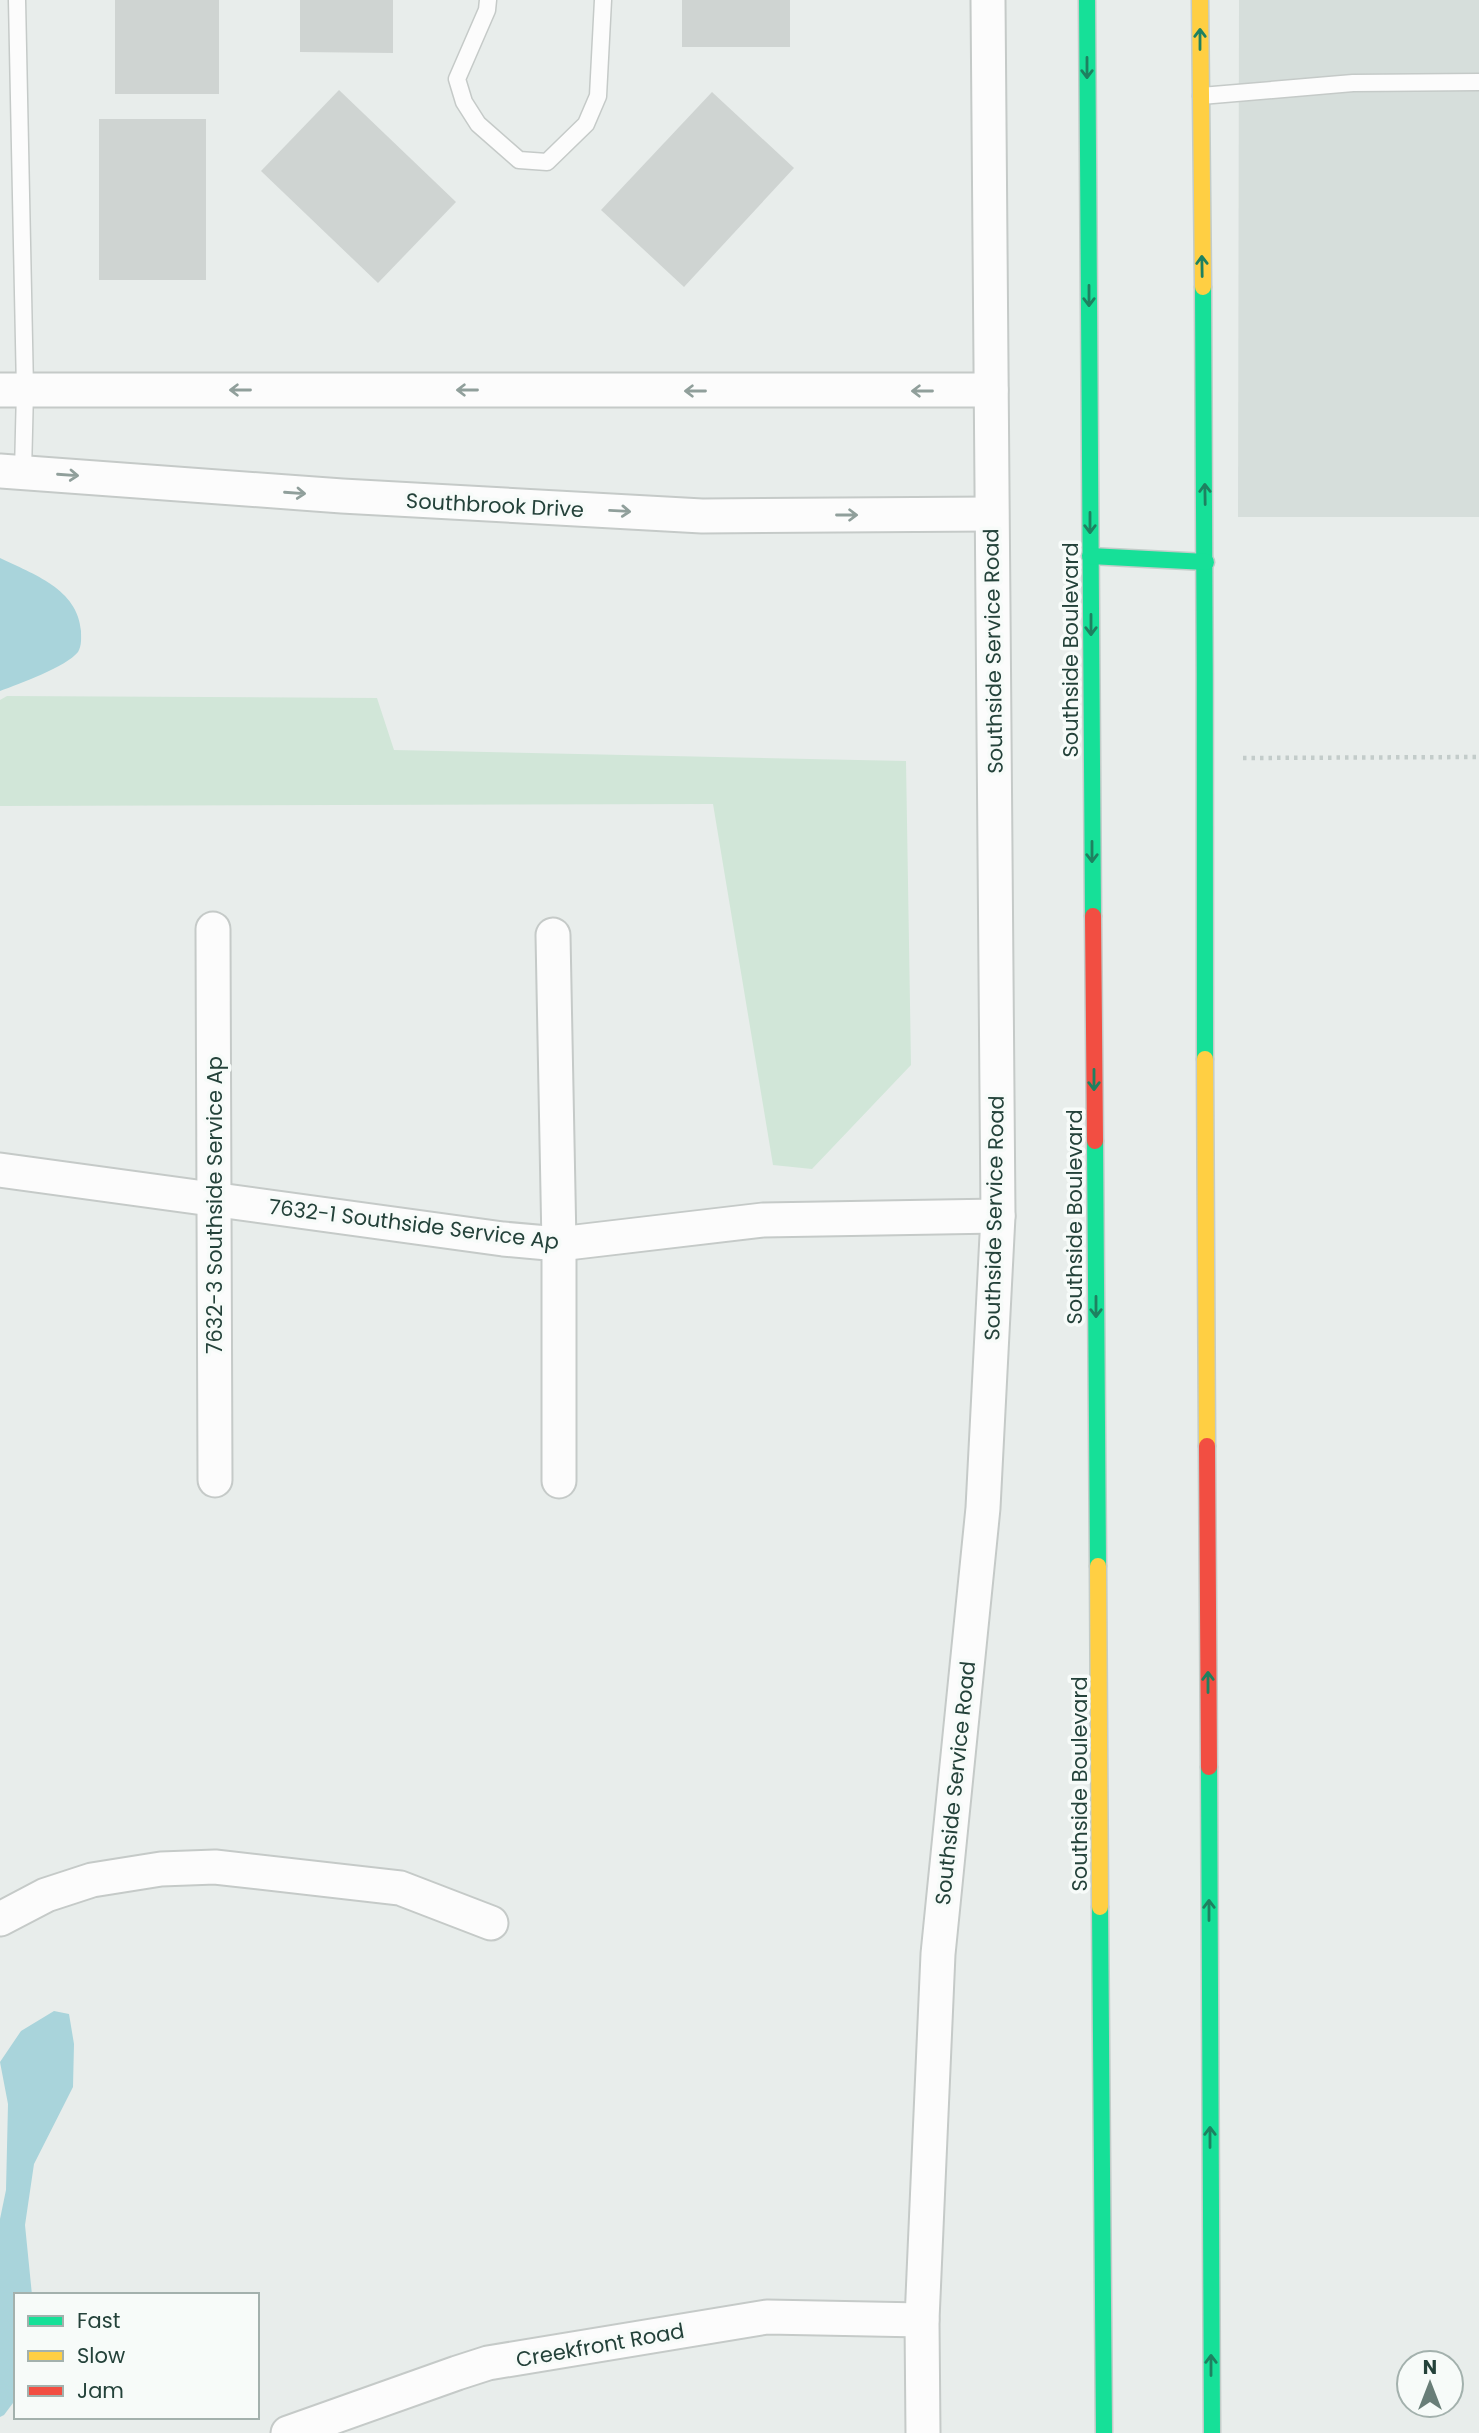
<svg xmlns="http://www.w3.org/2000/svg" width="1479" height="2433" font-family="Poppins,sans-serif">
<style>
.built{fill:#d6dedb}
.green{fill:#d1e6d8}
.water{fill:#a9d4db}
.building{fill:#cfd4d2}
.lines{fill:none;stroke-linecap:round;stroke-linejoin:round}
.lane-casing{stroke:#c5cac8;stroke-width:19}
.street-casing{stroke:#c5cac8;stroke-width:37}
.fast-casing{stroke:#c3ccc9;stroke-width:19}
.slow-casing{stroke:#c3ccc9;stroke-width:19}
.jam-casing{stroke:#c3ccc9;stroke-width:19}
.path{stroke:#c3ccca;stroke-width:4.5;stroke-dasharray:3.5 5;stroke-linecap:butt}
.lane{stroke:#fcfcfc;stroke-width:16}
.street{stroke:#fcfcfc;stroke-width:33}
.fast{stroke:#16e098;stroke-width:16}
.slow{stroke:#ffcf43;stroke-width:16}
.jam{stroke:#f24e42;stroke-width:16}
.oneway{stroke:#1e8160}
.oneway2{stroke:#909f9b}
.labels{text-anchor:middle;dominant-baseline:central;stroke-width:7;stroke-linejoin:round;paint-order:stroke}
.street-label{font-size:21px;fill:#24423a;stroke:#f7fbf9}
</style>
<rect width="100%" height="100%" fill="#e8edeb"/>
<path class="built" d="M 1239,0 L 1479,0 L 1479,517 L 1238,517 Z"/>
<path class="green" d="M 7,696 L 377,698 L 394,750 L 906,761 L 911,1065 L 812,1169 L 773,1165 L 713,804 L 0,806 L 0,700 Z"/>
<g class="water">
<path d="M 0,558 C 33,574 78,589 81,631 C 81,638 82,645 78,652 C 66,667 19,684 0,691 Z"/>
<path d="M 54,2011 L 69,2014 L 74,2044 L 73,2087 L 34,2164 L 25,2225 L 32,2295 L 16,2295 L 16,2399 L 4,2415 L 0,2417 L 0,2219 L 6,2190 L 8,2104 L 0,2062 L 21,2031 Z"/>
</g>
<g class="building">
<rect x="115" y="0" width="104" height="94"/>
<path d="M 300,0 L 393,0 L 393,53 L 300,52 Z"/>
<rect x="682" y="0" width="108" height="47"/>
<path d="M 339,90 L 456,202 L 378,283 L 261,171 Z"/>
<path d="M 712,92 L 794,168 L 684,287 L 601,210 Z"/>
<rect x="99" y="119" width="107" height="161"/>
</g>
<g class="lines">
<g class="lane-casing">
<g id="lane">
<path d="M 17,0 L 25,390 L 23,472"/>
<path d="M 488,0 L 487,10 L 457,79 L 464,102 L 478,124 L 519,160 L 547,162 L 586,124 L 598,96 L 603,0"/>
<path d="M 1201,96 L 1353,83 L 1479,82"/>
</g>
</g>
<g class="street-casing">
<g id="street">
<path d="M 0,390 L 991,390"/>
<path d="M 0,471 L 342,496 L 702,516 L 991,514"/>
<path d="M 213,929 L 215,1480"/>
<path d="M 553,935 L 559,1244 L 559,1481"/>
<path d="M 0,1170 L 503,1239 L 559,1244 L 763,1220 L 998,1216"/>
<path d="M 0,1919 L 46,1895 L 92,1880 L 161,1869 L 215,1867 L 400,1888 L 491,1923"/>
<path d="M 288,2433 L 457,2373 L 488,2363 L 767,2317 L 922,2320"/>
<path d="M 923,2433 L 922,2320 L 938,1954 L 983,1508 L 998,1216 L 988,0"/>
</g>
</g>
<g class="fast-casing">
<g id="fast">
<path d="M 1087,0 L 1093,916"/>
<path d="M 1203,287 C 1206,544 1204,802 1205,1059"/>
<path d="M 1090,556 L 1206,562"/>
<path d="M 1095,1141 L 1098,1566"/>
<path d="M 1209,1767 L 1212,2433"/>
<path d="M 1100,1907 L 1104,2433"/>
</g>
</g>
<g class="slow-casing">
<g id="slow">
<path d="M 1200,0 L 1203,287"/>
<path d="M 1205,1059 L 1207,1446"/>
<path d="M 1098,1566 L 1100,1907"/>
</g>
</g>
<g class="jam-casing">
<g id="jam">
<path d="M 1093,916 L 1095,1141"/>
<path d="M 1207,1446 L 1209,1767"/>
</g>
</g>
<path class="path" d="M 1243,758 L 1479,757"/>
<use href="#lane" class="lane"/>
<use href="#street" class="street"/>
<use href="#fast" class="fast"/>
<use href="#slow" class="slow"/>
<use href="#jam" class="jam"/>
</g>
<defs><path id="oneway-shaft" d="M-6 0H5M1.5-3L5.5 0L1.5 3" fill="none" stroke-width="1.6" stroke-linecap="round" stroke-linejoin="round" transform="scale(1.75)"/></defs>
<g class="oneway">
<use href="#oneway-shaft" transform="translate(1200 39) rotate(-90)"/>
<use href="#oneway-shaft" transform="translate(1087 68) rotate(90)"/>
<use href="#oneway-shaft" transform="translate(1202 266) rotate(-91)"/>
<use href="#oneway-shaft" transform="translate(1089 296) rotate(90)"/>
<use href="#oneway-shaft" transform="translate(1205 494) rotate(-91)"/>
<use href="#oneway-shaft" transform="translate(1090 523) rotate(90)"/>
<use href="#oneway-shaft" transform="translate(1091 625) rotate(90)"/>
<use href="#oneway-shaft" transform="translate(1092 852) rotate(90)"/>
<use href="#oneway-shaft" transform="translate(1094 1080) rotate(90)"/>
<use href="#oneway-shaft" transform="translate(1096 1307) rotate(90)"/>
<use href="#oneway-shaft" transform="translate(1208 1682) rotate(-90)"/>
<use href="#oneway-shaft" transform="translate(1209 1910) rotate(-90)"/>
<use href="#oneway-shaft" transform="translate(1210 2137) rotate(-90)"/>
<use href="#oneway-shaft" transform="translate(1211 2365) rotate(-90)"/>
</g>
<g class="oneway2">
<use href="#oneway-shaft" transform="translate(240 390) rotate(-180)"/>
<use href="#oneway-shaft" transform="translate(467 390) rotate(-180)"/>
<use href="#oneway-shaft" transform="translate(695 391) rotate(-180)"/>
<use href="#oneway-shaft" transform="translate(922 391) rotate(-180)"/>
<use href="#oneway-shaft" transform="translate(68 475) rotate(4)"/>
<use href="#oneway-shaft" transform="translate(295 493) rotate(4)"/>
<use href="#oneway-shaft" transform="translate(620 511) rotate(3)"/>
<use href="#oneway-shaft" transform="translate(847 515)"/>
</g>
<g class="labels">
<g class="street-label">
<text transform="translate(495 505) rotate(3)">Southbrook Drive</text>
<text transform="translate(1070 650) rotate(-90)">Southside Boulevard</text>
<text transform="translate(993 651) rotate(-91)">Southside Service Road</text>
<text transform="translate(214 1205) rotate(-90)">7632-3 Southside Service Ap</text>
<text transform="translate(1074 1217) rotate(-90)">Southside Boulevard</text>
<text transform="translate(994 1218) rotate(-89)">Southside Service Road</text>
<text transform="translate(414 1224) rotate(7)">7632-1 Southside Service Ap</text>
<text transform="translate(955 1783) rotate(-84)">Southside Service Road</text>
<text transform="translate(1079 1784) rotate(-90)">Southside Boulevard</text>
<text transform="translate(600 2345) rotate(-10)">Creekfront Road</text>
</g>
</g>
<rect x="14" y="2293" width="245" height="126" fill="#f7fbf9" stroke="#a3b1ad" stroke-width="2"/>
<rect x="28" y="2316" width="35" height="10" fill="#16e098" stroke="#a3b1ad" stroke-width="2"/>
<text x="77" y="2328" font-size="21" fill="#24423a">Fast</text>
<rect x="28" y="2351" width="35" height="10" fill="#ffcf43" stroke="#a3b1ad" stroke-width="2"/>
<text x="77" y="2363" font-size="21" fill="#24423a">Slow</text>
<rect x="28" y="2386" width="35" height="10" fill="#f24e42" stroke="#a3b1ad" stroke-width="2"/>
<text x="77" y="2398" font-size="21" fill="#24423a">Jam</text>
<g transform="translate(1430 2384)"><circle r="33" fill="#f7fbf9" stroke="#a3b1ad" stroke-width="2"/>
<path d="M0-5L12 26L0 18L-12 26Z" fill="#697e78"/>
<text y="-10" font-size="19" font-weight="bold" text-anchor="middle" fill="#24423a">N</text>
</g>
</svg>
